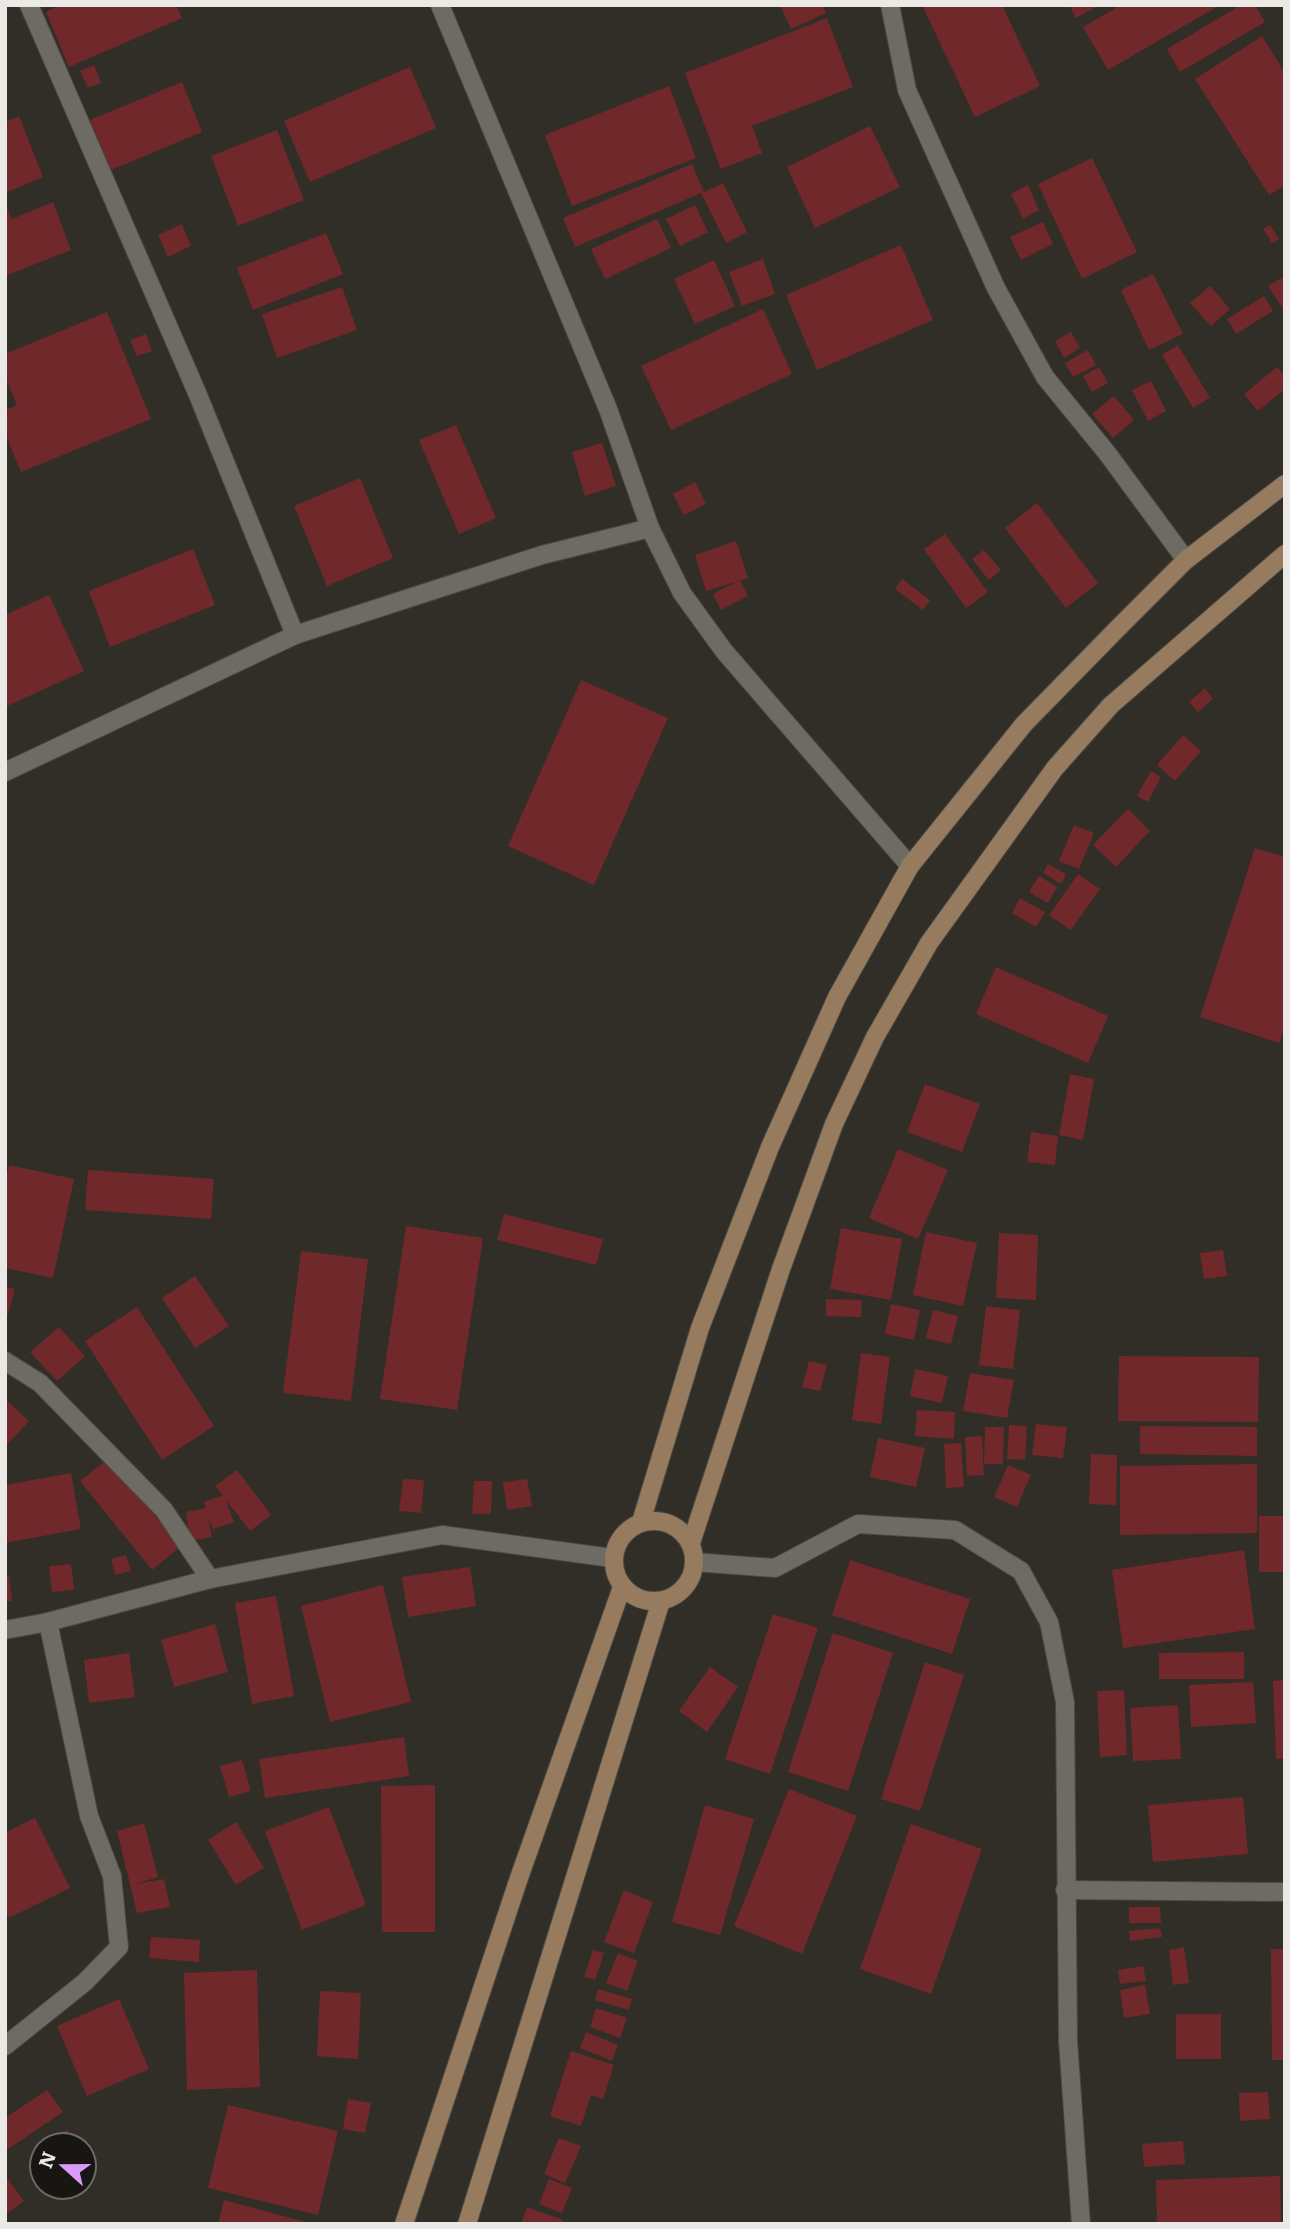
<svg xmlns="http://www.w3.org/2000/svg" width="1290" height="2229" font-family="Literata,serif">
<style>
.building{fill:#71282b}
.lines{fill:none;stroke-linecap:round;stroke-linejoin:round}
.street-casing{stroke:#4a4943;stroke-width:20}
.secondary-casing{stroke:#4a4943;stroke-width:20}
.street{stroke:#6d6b63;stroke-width:18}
.secondary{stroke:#967b5f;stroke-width:18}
</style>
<rect width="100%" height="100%" fill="#302e27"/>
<g class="building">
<path d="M 60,5 L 176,5 L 182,18 L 69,67 L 46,12 Z"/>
<path d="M 780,5 L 823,5 L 826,13 L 791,29 Z"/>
<path d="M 922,5 L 1002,5 L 1040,86 L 975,117 Z"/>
<path d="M 1069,5 L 1100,5 L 1076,18 Z"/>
<path d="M 1121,5 L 1220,5 L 1108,70 L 1083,27 Z"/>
<path d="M 1241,5 L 1255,5 L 1265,22 L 1180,72 L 1167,49 Z"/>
<path d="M 827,18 L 853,87 L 752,126 L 762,153 L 721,169 L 685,73 Z"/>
<path d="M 1262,36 L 1285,73 L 1285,185 L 1269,195 L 1195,79 Z"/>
<path d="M 94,65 L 101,83 L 88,88 L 80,71 Z"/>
<path d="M 410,67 L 436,128 L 310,182 L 284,121 Z"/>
<path d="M 182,82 L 202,132 L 111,170 L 90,120 Z"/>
<path d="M 669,86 L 696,158 L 572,206 L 545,135 Z"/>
<path d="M 19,116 L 43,177 L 5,193 L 5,122 Z"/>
<path d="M 870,126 L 900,187 L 815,228 L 787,167 Z"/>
<path d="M 277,130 L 304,200 L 238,226 L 211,156 Z"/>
<path d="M 1092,158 L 1137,252 L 1082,279 L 1038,184 Z"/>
<path d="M 692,164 L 704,192 L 723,183 L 747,232 L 726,243 L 701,193 L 575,247 L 563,218 Z"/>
<path d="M 1028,185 L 1039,210 L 1023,219 L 1011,194 Z"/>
<path d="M 53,202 L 71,250 L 5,276 L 5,203 L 12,219 Z"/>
<path d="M 695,205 L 708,232 L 680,246 L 666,219 Z"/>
<path d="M 657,219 L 671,248 L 605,279 L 591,249 Z"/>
<path d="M 1043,222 L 1053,244 L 1021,260 L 1010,237 Z"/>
<path d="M 182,224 L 191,246 L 168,257 L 158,235 Z"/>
<path d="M 1270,225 L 1279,239 L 1272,243 L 1263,229 Z"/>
<path d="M 326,233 L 343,274 L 253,310 L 237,268 Z"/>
<path d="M 901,245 L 933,320 L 817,370 L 786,295 Z"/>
<path d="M 763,259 L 775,294 L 742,306 L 729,272 Z"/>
<path d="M 714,260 L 735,306 L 695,324 L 674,279 Z"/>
<path d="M 1153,274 L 1183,334 L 1149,350 L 1121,290 Z"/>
<path d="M 1285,276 L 1285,312 L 1268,286 Z"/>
<path d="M 1210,286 L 1230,309 L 1211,326 L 1190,303 Z"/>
<path d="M 342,287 L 357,330 L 277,358 L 262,314 Z"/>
<path d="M 1264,296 L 1273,311 L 1236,334 L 1227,319 Z"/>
<path d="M 763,309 L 792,374 L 671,430 L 641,366 Z"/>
<path d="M 107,312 L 151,419 L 21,472 L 5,433 L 5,410 L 17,405 L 5,377 L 5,354 Z"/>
<path d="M 1071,332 L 1080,348 L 1064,358 L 1055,341 Z"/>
<path d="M 146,334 L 152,351 L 137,356 L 130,340 Z"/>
<path d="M 1178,345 L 1210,398 L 1193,408 L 1162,355 Z"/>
<path d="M 1088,350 L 1096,365 L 1073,377 L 1065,363 Z"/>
<path d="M 1099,367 L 1108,383 L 1092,392 L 1083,376 Z"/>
<path d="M 1277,367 L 1285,376 L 1285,389 L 1258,411 L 1244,394 Z"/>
<path d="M 1151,381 L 1166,411 L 1148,421 L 1132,390 Z"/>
<path d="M 1114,396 L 1134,420 L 1113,438 L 1092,414 Z"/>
<path d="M 456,425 L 496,518 L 459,534 L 419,440 Z"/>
<path d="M 602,443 L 616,486 L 585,496 L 572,452 Z"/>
<path d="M 360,478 L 393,558 L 327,586 L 294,506 Z"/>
<path d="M 695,482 L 706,504 L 684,515 L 673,494 Z"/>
<path d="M 1037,503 L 1098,583 L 1066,608 L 1005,528 Z"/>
<path d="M 945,534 L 988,592 L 966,608 L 924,549 Z"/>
<path d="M 736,541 L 748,578 L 706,591 L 695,555 Z"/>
<path d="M 193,549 L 215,605 L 110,647 L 89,591 Z"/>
<path d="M 984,550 L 1001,570 L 989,580 L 972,559 Z"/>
<path d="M 902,579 L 930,600 L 923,610 L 895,589 Z"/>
<path d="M 740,580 L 748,596 L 721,610 L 713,594 Z"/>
<path d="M 49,595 L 84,671 L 5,707 L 5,615 Z"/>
<path d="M 581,680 L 668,718 L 594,885 L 508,846 Z"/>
<path d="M 1205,688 L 1213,699 L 1198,712 L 1189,702 Z"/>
<path d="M 1183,735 L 1201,751 L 1175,781 L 1157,765 Z"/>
<path d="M 1151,771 L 1161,777 L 1148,802 L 1137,796 Z"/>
<path d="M 1128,809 L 1150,831 L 1116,867 L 1093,845 Z"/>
<path d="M 1074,825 L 1094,833 L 1079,869 L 1059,861 Z"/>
<path d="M 1255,848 L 1285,857 L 1285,1027 L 1279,1043 L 1200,1017 Z"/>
<path d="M 1048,864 L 1066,874 L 1061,884 L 1043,873 Z"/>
<path d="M 1078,874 L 1100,889 L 1071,930 L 1049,915 Z"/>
<path d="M 1039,876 L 1057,887 L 1048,903 L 1029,892 Z"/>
<path d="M 1020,898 L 1045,912 L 1036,927 L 1012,913 Z"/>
<path d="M 996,967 L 1108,1016 L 1088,1063 L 976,1014 Z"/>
<path d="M 1070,1074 L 1094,1079 L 1083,1140 L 1059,1135 Z"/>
<path d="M 925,1084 L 980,1104 L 962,1152 L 907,1132 Z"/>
<path d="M 1031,1132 L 1058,1136 L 1055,1165 L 1027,1162 Z"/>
<path d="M 898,1149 L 948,1170 L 918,1239 L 869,1218 Z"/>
<path d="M 9,1165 L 74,1179 L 53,1278 L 5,1268 L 5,1183 Z"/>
<path d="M 88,1170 L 214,1179 L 211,1219 L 85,1210 Z"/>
<path d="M 504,1214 L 603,1239 L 596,1265 L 497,1240 Z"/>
<path d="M 406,1226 L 483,1238 L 457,1410 L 380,1399 Z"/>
<path d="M 841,1228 L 902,1239 L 891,1300 L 830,1289 Z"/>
<path d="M 926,1232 L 977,1243 L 963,1306 L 913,1295 Z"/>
<path d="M 999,1233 L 1038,1235 L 1036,1300 L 996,1298 Z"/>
<path d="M 1223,1250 L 1227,1276 L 1204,1279 L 1200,1253 Z"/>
<path d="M 301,1251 L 368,1259 L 351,1401 L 283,1393 Z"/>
<path d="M 195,1276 L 229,1326 L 195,1348 L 162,1298 Z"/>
<path d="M 5,1286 L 15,1289 L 6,1320 L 5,1320 Z"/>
<path d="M 826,1299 L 862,1300 L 861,1317 L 826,1316 Z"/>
<path d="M 891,1304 L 920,1310 L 914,1340 L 885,1334 Z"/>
<path d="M 986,1306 L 1020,1310 L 1013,1369 L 979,1365 Z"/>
<path d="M 137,1307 L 214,1426 L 162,1460 L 85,1341 Z"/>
<path d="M 933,1310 L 958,1316 L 951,1344 L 926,1338 Z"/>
<path d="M 59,1327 L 85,1356 L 57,1381 L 30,1352 Z"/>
<path d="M 861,1353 L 890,1357 L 881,1424 L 852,1420 Z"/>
<path d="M 1119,1356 L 1259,1357 L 1258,1422 L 1118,1421 Z"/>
<path d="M 809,1361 L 827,1365 L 820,1391 L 802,1387 Z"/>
<path d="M 915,1369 L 948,1376 L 942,1403 L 910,1396 Z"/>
<path d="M 970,1373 L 1014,1380 L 1007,1418 L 963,1411 Z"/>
<path d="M 5,1399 L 29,1421 L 5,1447 Z"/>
<path d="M 917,1410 L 955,1412 L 954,1439 L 915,1436 Z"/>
<path d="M 1036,1424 L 1067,1427 L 1063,1458 L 1032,1455 Z"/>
<path d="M 1009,1425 L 1027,1426 L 1025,1460 L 1007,1459 Z"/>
<path d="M 1140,1426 L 1257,1427 L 1257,1456 L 1140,1454 Z"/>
<path d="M 985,1427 L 1004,1427 L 1003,1464 L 984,1464 Z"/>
<path d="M 982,1436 L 984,1475 L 967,1476 L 965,1437 Z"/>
<path d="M 878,1438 L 925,1448 L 916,1487 L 870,1477 Z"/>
<path d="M 961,1443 L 964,1487 L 946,1488 L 944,1444 Z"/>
<path d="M 1091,1454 L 1117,1455 L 1116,1505 L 1089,1504 Z"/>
<path d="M 109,1458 L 180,1547 L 152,1570 L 80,1481 Z"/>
<path d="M 1257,1464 L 1257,1533 L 1120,1535 L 1120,1466 Z"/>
<path d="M 1008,1465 L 1031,1475 L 1017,1507 L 994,1497 Z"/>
<path d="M 237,1470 L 271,1515 L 250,1531 L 226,1500 L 234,1522 L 213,1529 L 208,1516 L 212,1537 L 190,1541 L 186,1512 L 206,1508 L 204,1502 L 223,1495 L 215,1486 Z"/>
<path d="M 71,1473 L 81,1529 L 5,1543 L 5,1485 Z"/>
<path d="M 403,1479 L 424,1480 L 421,1513 L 399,1511 Z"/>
<path d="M 527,1479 L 532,1506 L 507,1510 L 503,1482 Z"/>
<path d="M 474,1481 L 492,1481 L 491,1514 L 472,1514 Z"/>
<rect x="1259" y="1516" width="26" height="56"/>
<path d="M 1244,1550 L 1255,1629 L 1123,1648 L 1112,1570 Z"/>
<path d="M 126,1555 L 131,1571 L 115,1575 L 111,1559 Z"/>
<path d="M 850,1560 L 970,1599 L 952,1654 L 832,1615 Z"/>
<path d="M 71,1564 L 74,1590 L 52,1592 L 49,1566 Z"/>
<path d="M 470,1567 L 476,1606 L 408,1617 L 402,1577 Z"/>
<path d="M 5,1576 L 9,1576 L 12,1601 L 5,1601 Z"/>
<path d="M 383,1585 L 411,1702 L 330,1722 L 301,1606 Z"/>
<path d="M 276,1596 L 294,1696 L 252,1704 L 235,1603 Z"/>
<path d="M 773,1614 L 818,1628 L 770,1774 L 725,1759 Z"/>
<path d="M 215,1624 L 228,1672 L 174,1687 L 161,1640 Z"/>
<path d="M 833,1633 L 893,1653 L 848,1791 L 788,1772 Z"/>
<path d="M 1244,1652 L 1244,1679 L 1159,1679 L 1159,1653 Z"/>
<path d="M 129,1653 L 135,1697 L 89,1703 L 84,1660 Z"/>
<path d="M 925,1662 L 964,1675 L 920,1811 L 881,1799 Z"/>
<path d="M 710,1667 L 738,1687 L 707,1732 L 679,1711 Z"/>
<path d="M 1285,1680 L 1285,1759 L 1276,1759 L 1273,1681 Z"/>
<path d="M 1253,1682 L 1256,1723 L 1191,1727 L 1189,1685 Z"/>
<path d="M 1124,1690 L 1127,1755 L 1100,1757 L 1097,1691 Z"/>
<path d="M 1178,1705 L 1181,1759 L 1133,1761 L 1130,1708 Z"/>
<path d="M 404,1737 L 409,1776 L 265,1798 L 259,1759 Z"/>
<path d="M 242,1760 L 251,1791 L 229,1797 L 220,1766 Z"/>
<path d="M 435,1785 L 435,1932 L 382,1932 L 381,1786 Z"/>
<path d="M 789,1789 L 857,1816 L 802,1954 L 734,1926 Z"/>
<path d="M 1243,1797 L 1248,1854 L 1153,1862 L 1148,1805 Z"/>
<path d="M 705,1805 L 754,1819 L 720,1935 L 672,1922 Z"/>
<path d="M 329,1807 L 366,1905 L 302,1930 L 265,1831 Z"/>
<path d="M 35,1818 L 70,1888 L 9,1918 L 5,1911 L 5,1833 Z"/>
<path d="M 236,1822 L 264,1868 L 236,1885 L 208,1840 Z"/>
<path d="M 144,1823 L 158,1877 L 135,1884 L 164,1879 L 170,1907 L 137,1913 L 117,1831 Z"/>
<path d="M 911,1824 L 982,1849 L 931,1994 L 860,1969 Z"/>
<path d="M 624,1890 L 653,1902 L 634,1953 L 604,1942 Z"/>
<path d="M 1129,1907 L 1160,1907 L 1161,1923 L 1129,1923 Z"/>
<path d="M 1160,1928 L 1162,1937 L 1130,1941 L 1129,1931 Z"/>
<path d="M 151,1937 L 200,1940 L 199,1962 L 149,1958 Z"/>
<path d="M 1184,1947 L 1189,1983 L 1173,1985 L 1169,1950 Z"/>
<path d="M 1271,1949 L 1285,1949 L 1285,2060 L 1272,2060 Z"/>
<path d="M 593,1950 L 604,1953 L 595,1980 L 584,1977 Z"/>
<path d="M 618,1953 L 638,1961 L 627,1991 L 606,1983 Z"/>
<path d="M 1143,1966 L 1146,1981 L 1120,1984 L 1118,1970 Z"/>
<path d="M 257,1970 L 260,2087 L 187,2090 L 184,1973 Z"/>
<path d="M 1145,1985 L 1150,2014 L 1124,2018 L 1120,1990 Z"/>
<path d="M 598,1989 L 632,1999 L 629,2010 L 595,2000 Z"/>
<path d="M 320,1991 L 361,1993 L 358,2059 L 317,2056 Z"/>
<path d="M 119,1999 L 149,2069 L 87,2096 L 57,2026 Z"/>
<path d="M 596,2008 L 627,2018 L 620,2038 L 590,2027 Z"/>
<rect x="1176" y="2014" width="45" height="45"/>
<path d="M 586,2032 L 618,2045 L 612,2061 L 580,2048 Z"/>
<path d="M 571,2051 L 614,2065 L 603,2099 L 591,2095 L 581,2126 L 550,2116 Z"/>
<path d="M 47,2090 L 63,2112 L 5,2151 L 5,2118 Z"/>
<path d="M 1268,2092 L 1270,2119 L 1240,2121 L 1239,2093 Z"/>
<path d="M 348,2099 L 371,2103 L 365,2133 L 343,2129 Z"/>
<path d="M 228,2105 L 338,2131 L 318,2215 L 208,2188 Z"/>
<path d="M 67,2130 L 74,2145 L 42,2145 L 42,2161 L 35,2145 Z"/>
<path d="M 559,2138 L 581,2146 L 565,2183 L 544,2174 Z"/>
<path d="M 1183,2141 L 1185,2164 L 1144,2167 L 1142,2144 Z"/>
<path d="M 5,2175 L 24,2201 L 5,2215 Z"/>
<path d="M 1280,2176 L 1281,2224 L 1157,2224 L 1156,2180 Z"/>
<path d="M 549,2179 L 572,2188 L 562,2213 L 539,2204 Z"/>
<path d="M 224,2200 L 309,2223 L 308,2224 L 218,2224 Z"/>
<path d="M 527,2207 L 563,2220 L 562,2224 L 521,2224 Z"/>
</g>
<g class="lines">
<g class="street-casing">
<g id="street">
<path d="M 29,5 L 198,395 L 295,635"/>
<path d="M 440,5 L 608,409 L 650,528 L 682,593 L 724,651 L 910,866"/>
<path d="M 890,5 L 907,90 L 996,288 L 1045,377 L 1107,453 L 1186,560"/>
<path d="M 5,772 L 295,635 L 542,555 L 650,528"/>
<path d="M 5,1361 L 40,1383 L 164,1510 L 210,1579"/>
<path d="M 694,1562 L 775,1568 L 858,1524 L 955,1530 L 1021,1571 L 1049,1622 L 1065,1702 L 1068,2041 L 1081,2224"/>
<path d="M 5,1630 L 48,1622 L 210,1579 L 442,1535 L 612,1558"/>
<path d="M 1065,1890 L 1285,1892"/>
<path d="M 5,2046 L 85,1982 L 119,1947 L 112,1876 L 89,1816 L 48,1622"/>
</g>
</g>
<g class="secondary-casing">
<g id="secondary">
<circle cx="654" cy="1561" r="40"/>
<path d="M 641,1522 L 700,1328 L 770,1147 L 837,997 L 910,866 L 1024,724 L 1118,628 L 1186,560 L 1285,484"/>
<path d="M 691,1543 L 781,1269 L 834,1124 L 875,1037 L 929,943 L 1055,768 L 1111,705 L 1285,554"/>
<path d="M 404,2224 L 519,1878 L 622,1587"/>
<path d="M 467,2224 L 661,1601"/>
</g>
</g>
<use href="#street" class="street"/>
<use href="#secondary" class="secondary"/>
</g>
<rect width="1290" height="2229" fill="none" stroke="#eae9e5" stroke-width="14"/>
<g transform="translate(63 2166) rotate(291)"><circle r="33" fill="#171613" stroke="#6b6a67" stroke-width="2"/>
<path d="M0-5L12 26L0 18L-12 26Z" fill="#da9af6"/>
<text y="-10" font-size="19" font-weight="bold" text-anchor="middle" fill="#eae9e5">N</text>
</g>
</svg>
